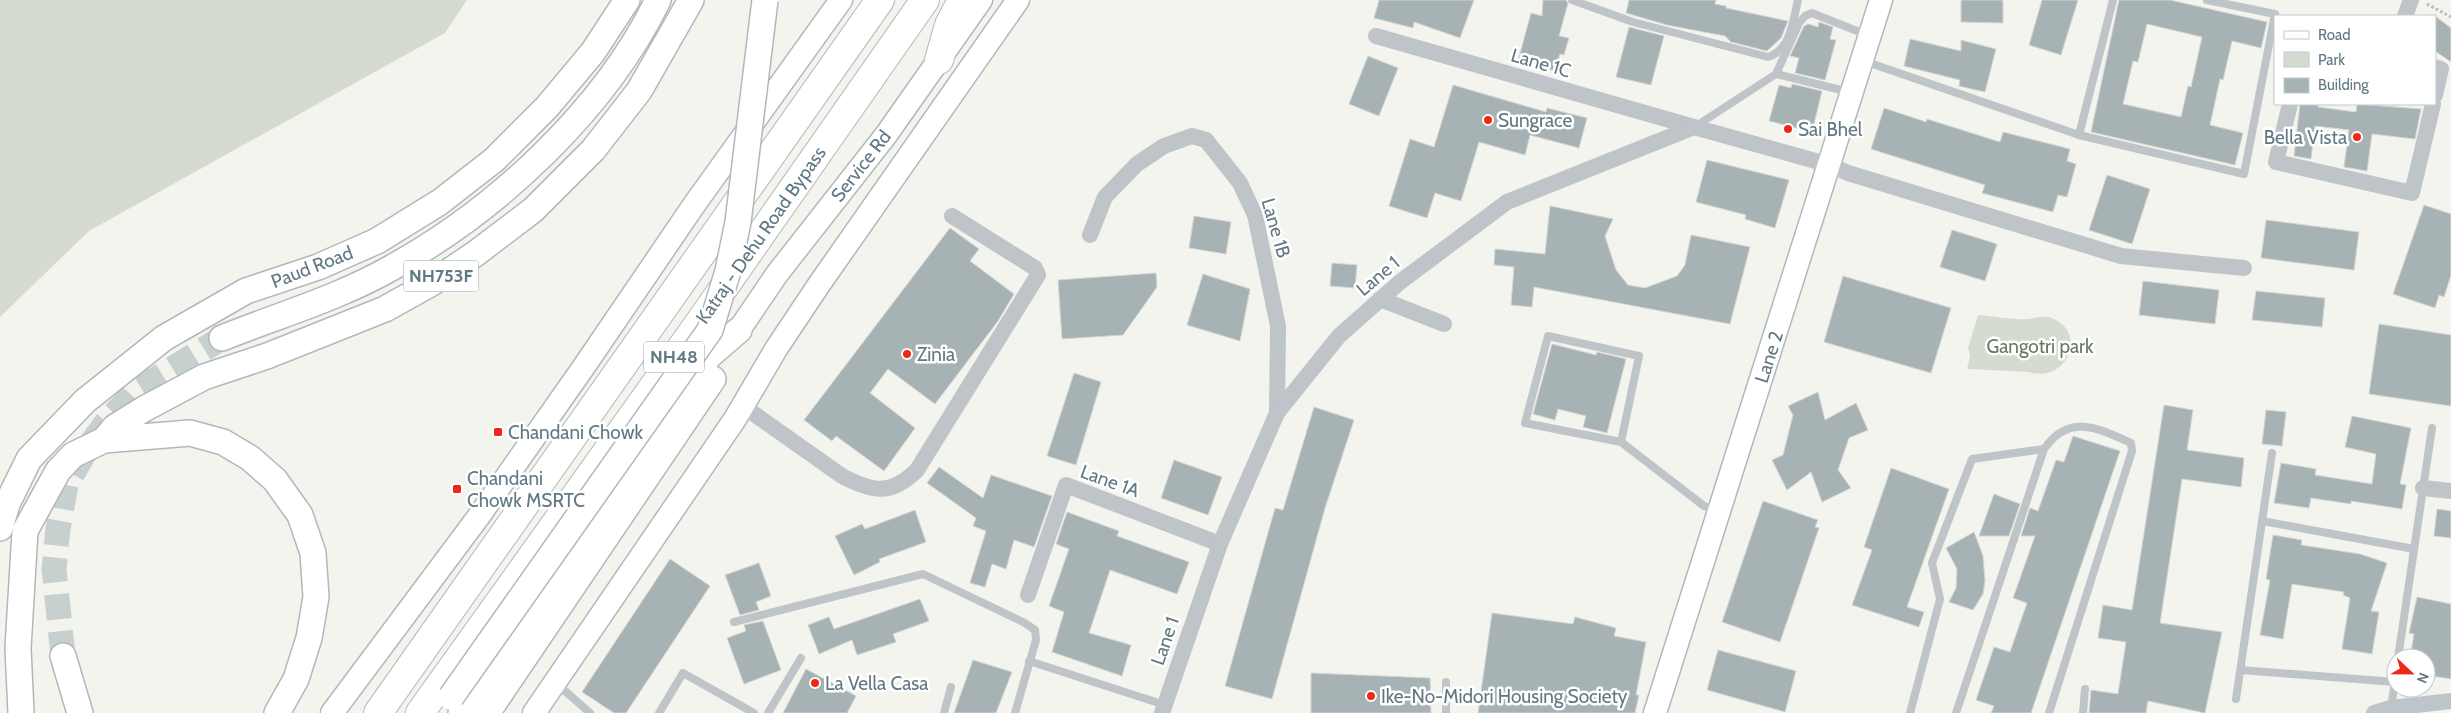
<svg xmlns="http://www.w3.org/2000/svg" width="2451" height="713" font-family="Cabin,sans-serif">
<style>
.green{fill:#d6dbd0}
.building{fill:#a7b2b5;stroke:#d5d5d2;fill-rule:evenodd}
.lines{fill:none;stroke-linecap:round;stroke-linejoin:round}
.primary-tunnel{stroke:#c8cfcf;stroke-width:25;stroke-dasharray:25 12;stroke-linecap:butt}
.secondary-casing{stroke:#b1b8bb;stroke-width:25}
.primary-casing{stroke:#b2b8ba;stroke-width:28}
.highway-casing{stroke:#b3b8ba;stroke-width:30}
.path{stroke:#b8bcbe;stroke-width:3;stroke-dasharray:2.5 2.5;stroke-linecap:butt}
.lane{stroke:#bec4c7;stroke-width:8}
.street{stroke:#bec4c7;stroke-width:16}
.secondary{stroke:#fff;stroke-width:22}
.primary{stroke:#fff;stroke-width:25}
.highway{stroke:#fff;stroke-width:28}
.primary-bridge-casing{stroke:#b2b8ba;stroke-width:28;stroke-linecap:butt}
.primary-bridge{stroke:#fff;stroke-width:25}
.poi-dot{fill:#ee2816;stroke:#fff;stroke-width:2}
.labels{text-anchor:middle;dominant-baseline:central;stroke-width:5;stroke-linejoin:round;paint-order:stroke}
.shield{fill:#fff;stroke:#90a1a8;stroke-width:1}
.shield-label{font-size:18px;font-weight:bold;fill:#617983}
.street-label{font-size:19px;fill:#617983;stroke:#fff}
.poi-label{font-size:19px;fill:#617983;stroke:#fff;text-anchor:start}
.park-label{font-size:19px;fill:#697960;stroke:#fff}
</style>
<rect width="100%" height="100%" fill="#f4f4ef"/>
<g class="green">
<path d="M 0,0 L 467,0 L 445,33 L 89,231 L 0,317 Z"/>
<path d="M 1978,315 C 1994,316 2011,320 2028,319 C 2037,318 2044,314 2054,319 C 2087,334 2067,384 2028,372 L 1967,369 L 1970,356 L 1968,348 Z"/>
</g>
<g class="building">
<path d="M 1379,0 L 1474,0 L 1460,38 L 1414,22 L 1413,28 L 1374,18 Z"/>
<path d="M 1543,0 L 1566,0 L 1568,3 L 1559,36 L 1569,38 L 1564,55 L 1560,54 L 1555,71 L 1518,61 L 1531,13 L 1542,16 Z"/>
<path d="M 1629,0 L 1716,0 L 1715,4 L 1726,6 L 1726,8 L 1788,21 L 1781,38 L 1767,51 L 1731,42 L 1725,36 L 1667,25 L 1626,13 Z"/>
<path d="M 1961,0 L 2003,0 L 2003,23 L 1961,22 Z"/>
<path d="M 2042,0 L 2078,0 L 2061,55 L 2029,45 Z"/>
<path d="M 2119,0 L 2170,0 L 2267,22 L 2261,48 L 2232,41 L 2223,80 L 2220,79 L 2210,125 L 2243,133 L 2235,165 L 2091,132 ZM 2147,24 L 2202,37 L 2191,87 L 2188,86 L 2181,117 L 2123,104 L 2133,61 L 2138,62 Z"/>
<path d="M 2435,16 L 2451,28 L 2451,62 L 2435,51 Z"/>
<path d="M 1819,22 L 1833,27 L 1830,39 L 1836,40 L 1825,80 L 1795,73 L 1799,58 L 1790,56 L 1804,26 L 1808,24 L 1818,27 Z"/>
<path d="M 1629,27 L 1664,36 L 1651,85 L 1616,77 Z"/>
<path d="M 1910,39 L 1961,51 L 1961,40 L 1996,49 L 1985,92 L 1959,86 L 1960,80 L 1904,66 Z"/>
<path d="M 1368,56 L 1398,68 L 1379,116 L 1349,104 Z"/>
<path d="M 1792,84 L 1822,91 L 1812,132 L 1769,121 L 1779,85 L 1791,88 Z"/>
<path d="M 1453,85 L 1546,112 L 1547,108 L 1587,118 L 1579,148 L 1530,135 L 1525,155 L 1479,142 L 1461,201 L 1435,193 L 1427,218 L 1389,206 L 1410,139 L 1434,147 Z"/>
<path d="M 2300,104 L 2318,104 L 2318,107 L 2356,112 L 2357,104 L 2421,109 L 2415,139 L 2372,134 L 2367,171 L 2344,167 L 2349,130 L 2315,126 L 2311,159 L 2294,156 Z"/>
<path d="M 1884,108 L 1926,122 L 1927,119 L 2000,142 L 2003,132 L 2070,149 L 2067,161 L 2076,164 L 2067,197 L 2058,195 L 2053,212 L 1982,193 L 1985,185 L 1871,149 Z"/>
<path d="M 1707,160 L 1789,180 L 1775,228 L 1745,219 L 1746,215 L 1696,202 Z"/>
<path d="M 2107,175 L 2150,189 L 2132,244 L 2089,230 Z"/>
<path d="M 2424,205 L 2451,214 L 2451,275 L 2444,297 L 2439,295 L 2435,308 L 2393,294 Z"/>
<path d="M 1550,206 L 1613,219 L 1605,236 L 1616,270 L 1628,285 L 1645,288 L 1677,276 L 1685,265 L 1691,235 L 1750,247 L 1730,324 L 1534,287 L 1532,307 L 1511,305 L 1514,267 L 1494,265 L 1495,249 L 1545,254 Z"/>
<path d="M 1194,216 L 1231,222 L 1226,254 L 1189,248 Z"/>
<path d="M 2266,220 L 2359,232 L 2354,270 L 2261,258 Z"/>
<path d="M 950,228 L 979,249 L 970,261 L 1014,294 L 998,321 L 935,404 L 888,369 L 870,393 L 915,428 L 884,471 L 836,436 L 832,441 L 804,420 Z"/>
<path d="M 1952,230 L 1997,244 L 1985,281 L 1940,267 Z"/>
<path d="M 1332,263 L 1357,265 L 1355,288 L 1330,286 Z"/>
<path d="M 1156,273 L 1157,287 L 1123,335 L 1062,339 L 1058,280 Z"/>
<path d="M 1203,274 L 1250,289 L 1240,341 L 1187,325 Z"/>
<path d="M 1843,276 L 1951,308 L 1931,373 L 1824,342 Z"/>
<path d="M 2143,281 L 2219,290 L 2215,324 L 2139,315 Z"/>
<path d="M 2256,291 L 2325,298 L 2322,327 L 2252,320 Z"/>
<path d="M 2379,324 L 2451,335 L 2451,406 L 2369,394 Z"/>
<path d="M 1552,344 L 1596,355 L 1597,352 L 1626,359 L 1607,433 L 1583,427 L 1586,416 L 1558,409 L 1555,420 L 1533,414 Z"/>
<path d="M 1074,373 L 1101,382 L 1076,465 L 1047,456 Z"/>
<path d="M 1818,392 L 1825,420 L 1856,403 L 1868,430 L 1849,438 L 1838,470 L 1851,488 L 1822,502 L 1811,472 L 1787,490 L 1772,460 L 1783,455 L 1793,415 L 1788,406 Z"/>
<path d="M 2164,405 L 2193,410 L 2187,450 L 2244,458 L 2241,487 L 2182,479 L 2160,623 L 2222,632 L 2205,713 L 2148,701 L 2146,713 L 2089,713 L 2091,690 L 2118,694 L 2126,642 L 2098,638 L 2103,605 L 2132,610 Z"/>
<path d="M 1314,407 L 1354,420 L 1325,508 L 1272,699 L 1225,686 L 1275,508 L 1283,510 Z"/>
<path d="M 2266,410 L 2286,412 L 2282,446 L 2262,444 Z"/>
<path d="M 2352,416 L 2411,428 L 2400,484 L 2406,485 L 2402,509 L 2351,501 L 2351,504 L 2311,498 L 2309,508 L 2274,503 L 2281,463 L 2316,469 L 2315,475 L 2372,484 L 2376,454 L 2345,447 Z"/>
<path d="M 2073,436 L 2120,451 L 2031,713 L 1991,713 L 1994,706 L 1976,700 L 1994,647 L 2010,652 L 2027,603 L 2013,598 L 2035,536 L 2021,536 L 2030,508 L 2038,511 L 2056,460 L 2064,462 Z"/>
<path d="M 1174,460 L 1222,477 L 1208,515 L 1161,498 Z"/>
<path d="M 939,467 L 983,498 L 991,475 L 1052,496 L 1034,547 L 1014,540 L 1006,569 L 992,564 L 985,587 L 970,583 L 986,531 L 973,526 L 976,518 L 927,483 Z"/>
<path d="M 1891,468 L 1949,489 L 1907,607 L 1924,612 L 1919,627 L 1852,605 L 1872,550 L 1864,547 Z"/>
<path d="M 1994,494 L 2020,504 L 2009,536 L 1979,536 Z"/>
<path d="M 1763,501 L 1818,520 L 1815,527 L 1819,528 L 1780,642 L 1722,622 Z"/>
<path d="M 2437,509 L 2451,511 L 2451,538 L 2434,536 Z"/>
<path d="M 915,510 L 926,542 L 879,559 L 880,562 L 854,575 L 835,536 L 862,524 L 865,529 Z"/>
<path d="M 1067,512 L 1119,531 L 1117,536 L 1189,562 L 1177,594 L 1110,570 L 1089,633 L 1131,645 L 1122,676 L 1052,652 L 1064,612 L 1049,606 L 1069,549 L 1056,544 Z"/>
<path d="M 1974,532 L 1983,556 L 1985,581 L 1983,594 L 1973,610 L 1949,602 L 1956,588 L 1957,569 L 1946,548 Z"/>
<path d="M 2273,535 L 2302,540 L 2301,545 L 2360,554 L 2387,563 L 2371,611 L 2379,612 L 2372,654 L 2342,649 L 2350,598 L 2343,595 L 2344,592 L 2292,584 L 2283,639 L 2260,635 L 2270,580 L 2266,579 Z"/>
<path d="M 670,559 L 710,586 L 626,713 L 614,713 L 582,692 Z"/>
<path d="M 759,563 L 771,596 L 756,602 L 759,610 L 740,615 L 725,575 Z"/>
<path d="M 2417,597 L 2451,604 L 2451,679 L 2426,675 L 2426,658 L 2410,658 L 2414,634 L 2409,633 Z"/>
<path d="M 920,599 L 929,621 L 893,634 L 896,642 L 857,655 L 852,640 L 819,654 L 808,625 L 829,617 L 834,629 Z"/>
<path d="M 1492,613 L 1573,624 L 1575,617 L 1616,628 L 1614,636 L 1646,642 L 1636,695 L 1639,695 L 1635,713 L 1478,713 Z"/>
<path d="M 763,621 L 781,670 L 744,684 L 727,638 L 746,631 L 744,625 Z"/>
<path d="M 1718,650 L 1796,671 L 1785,712 L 1707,690 Z"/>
<path d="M 973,660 L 1012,672 L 996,713 L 954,713 Z"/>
<path d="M 806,669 L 856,696 L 847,713 L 783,713 Z"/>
<path d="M 1311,673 L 1430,678 L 1431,713 L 1311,713 Z"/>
</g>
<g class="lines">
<path class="primary-tunnel" d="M 63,656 L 54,569 L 58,529 L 66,485 L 85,452 L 106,423 L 135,392 L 222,338"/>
<g class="secondary-casing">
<g id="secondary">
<path d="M 739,330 L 777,274 L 886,135 L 981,0"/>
<path d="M 332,713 L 479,516 L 583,368 L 694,205 L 841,0"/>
<path d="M 534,713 L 735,419 L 776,349 L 818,286 L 1018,0"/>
<path d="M 1655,713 L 1881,0"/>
</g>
</g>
<g class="primary-casing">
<g id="primary">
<path d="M 222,338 C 279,315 339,298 393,267 C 498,209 605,109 658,0"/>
<path d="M 104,440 L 115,427 L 144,409 L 204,377 L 267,356 L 385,309 L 430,284 L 475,254 L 533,210 L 593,150 L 639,91 L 691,0"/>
<path d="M 0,528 L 7,504 L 29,459 L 85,401 L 164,338 L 246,291 L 318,267 L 377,241 L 440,202 L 494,160 L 547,107 L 593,52 L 627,0"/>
<path d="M 63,656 L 80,713"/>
<path d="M 21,713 L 18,648 L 25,531 L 58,471 L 73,455 L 104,440 L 190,433 L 223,442 L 250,458 L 275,480 L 300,515 L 313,553 L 316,597 L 309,638 L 296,679 L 277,713"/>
<path d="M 461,713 L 709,356 L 739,330"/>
<path d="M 487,713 L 713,379"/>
</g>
</g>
<g class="highway-casing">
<g id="highway">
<path d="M 939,60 L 949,25 L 962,0"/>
<path d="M 378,713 L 880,0"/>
<path d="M 420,713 L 692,333 L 925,0"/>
</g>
</g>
<path class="path" d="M 2427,4 L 2451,17"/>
<g class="lane">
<path d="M 1572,0 L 1633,22 L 1768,57 C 1791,50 1793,20 1798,0"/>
<path d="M 1864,61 L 2079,135 L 2244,174 L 2275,14 L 2207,0"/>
<path d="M 1776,74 L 1849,92"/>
<path d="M 1696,126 L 1776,74 L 1799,23 L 1805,16 L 1812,13 L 1867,35"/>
<path d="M 2079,135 L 2113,0"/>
<path d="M 1621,442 L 1639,356 L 1548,336 L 1525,423 L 1621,442 L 1704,506 L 1717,511"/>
<path d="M 2262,521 L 2414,549"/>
<path d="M 734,622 L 923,574 L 1025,623 L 1035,630 L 1036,640 L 1015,713"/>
<path d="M 2398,658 L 2432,428"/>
<path d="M 1029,661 L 1165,705"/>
<path d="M 2241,670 L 2395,682"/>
<path d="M 564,690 L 590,713"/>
<path d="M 2236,699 L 2272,453"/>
<path d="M 2391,708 L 2396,674"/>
<path d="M 659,713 L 683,673 L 754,713"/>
<path d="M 768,713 L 801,658"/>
<path d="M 944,713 L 951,687"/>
<path d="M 1446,713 L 1446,682"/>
<path d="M 1910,713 L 1940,599 L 1932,563 L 1972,459 L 2044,449"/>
<path d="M 1956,713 L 2044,449 C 2069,413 2098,428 2131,443 L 2132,451 L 2049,713"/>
<path d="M 2083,713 L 2085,689"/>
</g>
<g class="street">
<path d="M 2405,16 L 2411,0"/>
<path d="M 1376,36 L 1694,127"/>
<path d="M 2435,67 L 2441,69 L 2435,95"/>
<path d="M 2290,104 L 2276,162 L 2412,193 L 2433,104"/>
<path d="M 1090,235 L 1105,197 L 1137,164 L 1164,146 L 1192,136 L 1206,140 L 1240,183 L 1255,215 L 1278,326 L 1277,413"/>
<path d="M 1380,299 L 1444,324"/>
<path d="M 743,406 L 842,476 C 872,492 891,496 917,470 L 1038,275 L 1035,268 L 952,216"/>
<path d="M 2423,488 L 2451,491"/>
<path d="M 1028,595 L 1066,485 L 1220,544"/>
<path d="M 1162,713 L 1220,544 L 1277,413 L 1339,336 L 1400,282 L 1507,202 L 1694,127 L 1830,165 L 1848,173 L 2121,256 L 2244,268"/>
<path d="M 2374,713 L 2391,708 L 2451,701"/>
</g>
<use href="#secondary" class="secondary"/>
<use href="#primary" class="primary"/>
<use href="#highway" class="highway"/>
<g class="primary-bridge-casing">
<path id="primary-bridge" d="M 451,697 L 710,330 L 728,271 L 738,222 L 765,0"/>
</g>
<use href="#primary-bridge" class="primary-bridge"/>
</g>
<g class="poi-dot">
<circle cx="1488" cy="120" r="5"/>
<circle cx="1788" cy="129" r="5"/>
<circle cx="2357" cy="137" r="5"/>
<circle cx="907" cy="354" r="5"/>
<rect x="493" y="427" width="10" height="10" rx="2.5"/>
<rect x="452" y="484" width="10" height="10" rx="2.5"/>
<circle cx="815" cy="683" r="5"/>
<circle cx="1371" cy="696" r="5"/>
</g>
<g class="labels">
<g class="shield">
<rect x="403.5" y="260.5" width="75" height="31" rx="4"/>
<rect x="644" y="341.5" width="60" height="31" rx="4"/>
</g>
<g class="shield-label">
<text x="441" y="276">NH753F</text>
<text x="674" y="357">NH48</text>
</g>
<g class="street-label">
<text transform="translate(1541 63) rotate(16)">Lane 1C</text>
<text transform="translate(861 166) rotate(-52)">Service Rd</text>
<text transform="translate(1276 228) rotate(74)">Lane 1B</text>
<text transform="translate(761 235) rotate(-55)">Katraj - Dehu Road Bypass</text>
<text transform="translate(312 267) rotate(-21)">Paud Road</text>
<text transform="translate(1378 276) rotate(-40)">Lane 1</text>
<text transform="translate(1769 357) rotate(-72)">Lane 2</text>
<text transform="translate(1110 481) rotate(20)">Lane 1A</text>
<text transform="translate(1165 641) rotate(-71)">Lane 1</text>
</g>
<g class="poi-label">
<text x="1498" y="120">Sungrace</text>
<text x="1798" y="129">Sai Bhel</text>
<text x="2347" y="137" text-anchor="end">Bella Vista</text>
<text x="917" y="354">Zinia</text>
<text x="508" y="432">Chandani Chowk</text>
<text x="467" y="478">Chandani<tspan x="467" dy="22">Chowk MSRTC</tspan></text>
<text x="825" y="683">La Vella Casa</text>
<text x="1381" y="696">Ike-No-Midori Housing Society</text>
</g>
<g class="park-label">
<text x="2040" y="346">Gangotri park</text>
</g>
</g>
<rect x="2274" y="15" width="162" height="90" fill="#ffffff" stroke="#c0c9cd"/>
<rect x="2284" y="31" width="25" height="8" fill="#ffffff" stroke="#c0c9cd"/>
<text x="2318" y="40" font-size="15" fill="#617983">Road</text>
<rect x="2284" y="52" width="25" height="15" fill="#d6dbd0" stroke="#c0c9cd"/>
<text x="2318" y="65" font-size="15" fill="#617983">Park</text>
<rect x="2284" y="78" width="25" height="15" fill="#a7b2b5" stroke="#c0c9cd"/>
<text x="2318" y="90" font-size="15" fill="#617983">Building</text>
<g transform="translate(2411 673) rotate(112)"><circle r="24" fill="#ffffff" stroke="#c0c9cd"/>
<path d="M0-4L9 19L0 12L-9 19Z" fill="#ee2816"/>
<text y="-8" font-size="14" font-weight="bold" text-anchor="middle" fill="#617983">N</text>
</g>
</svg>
